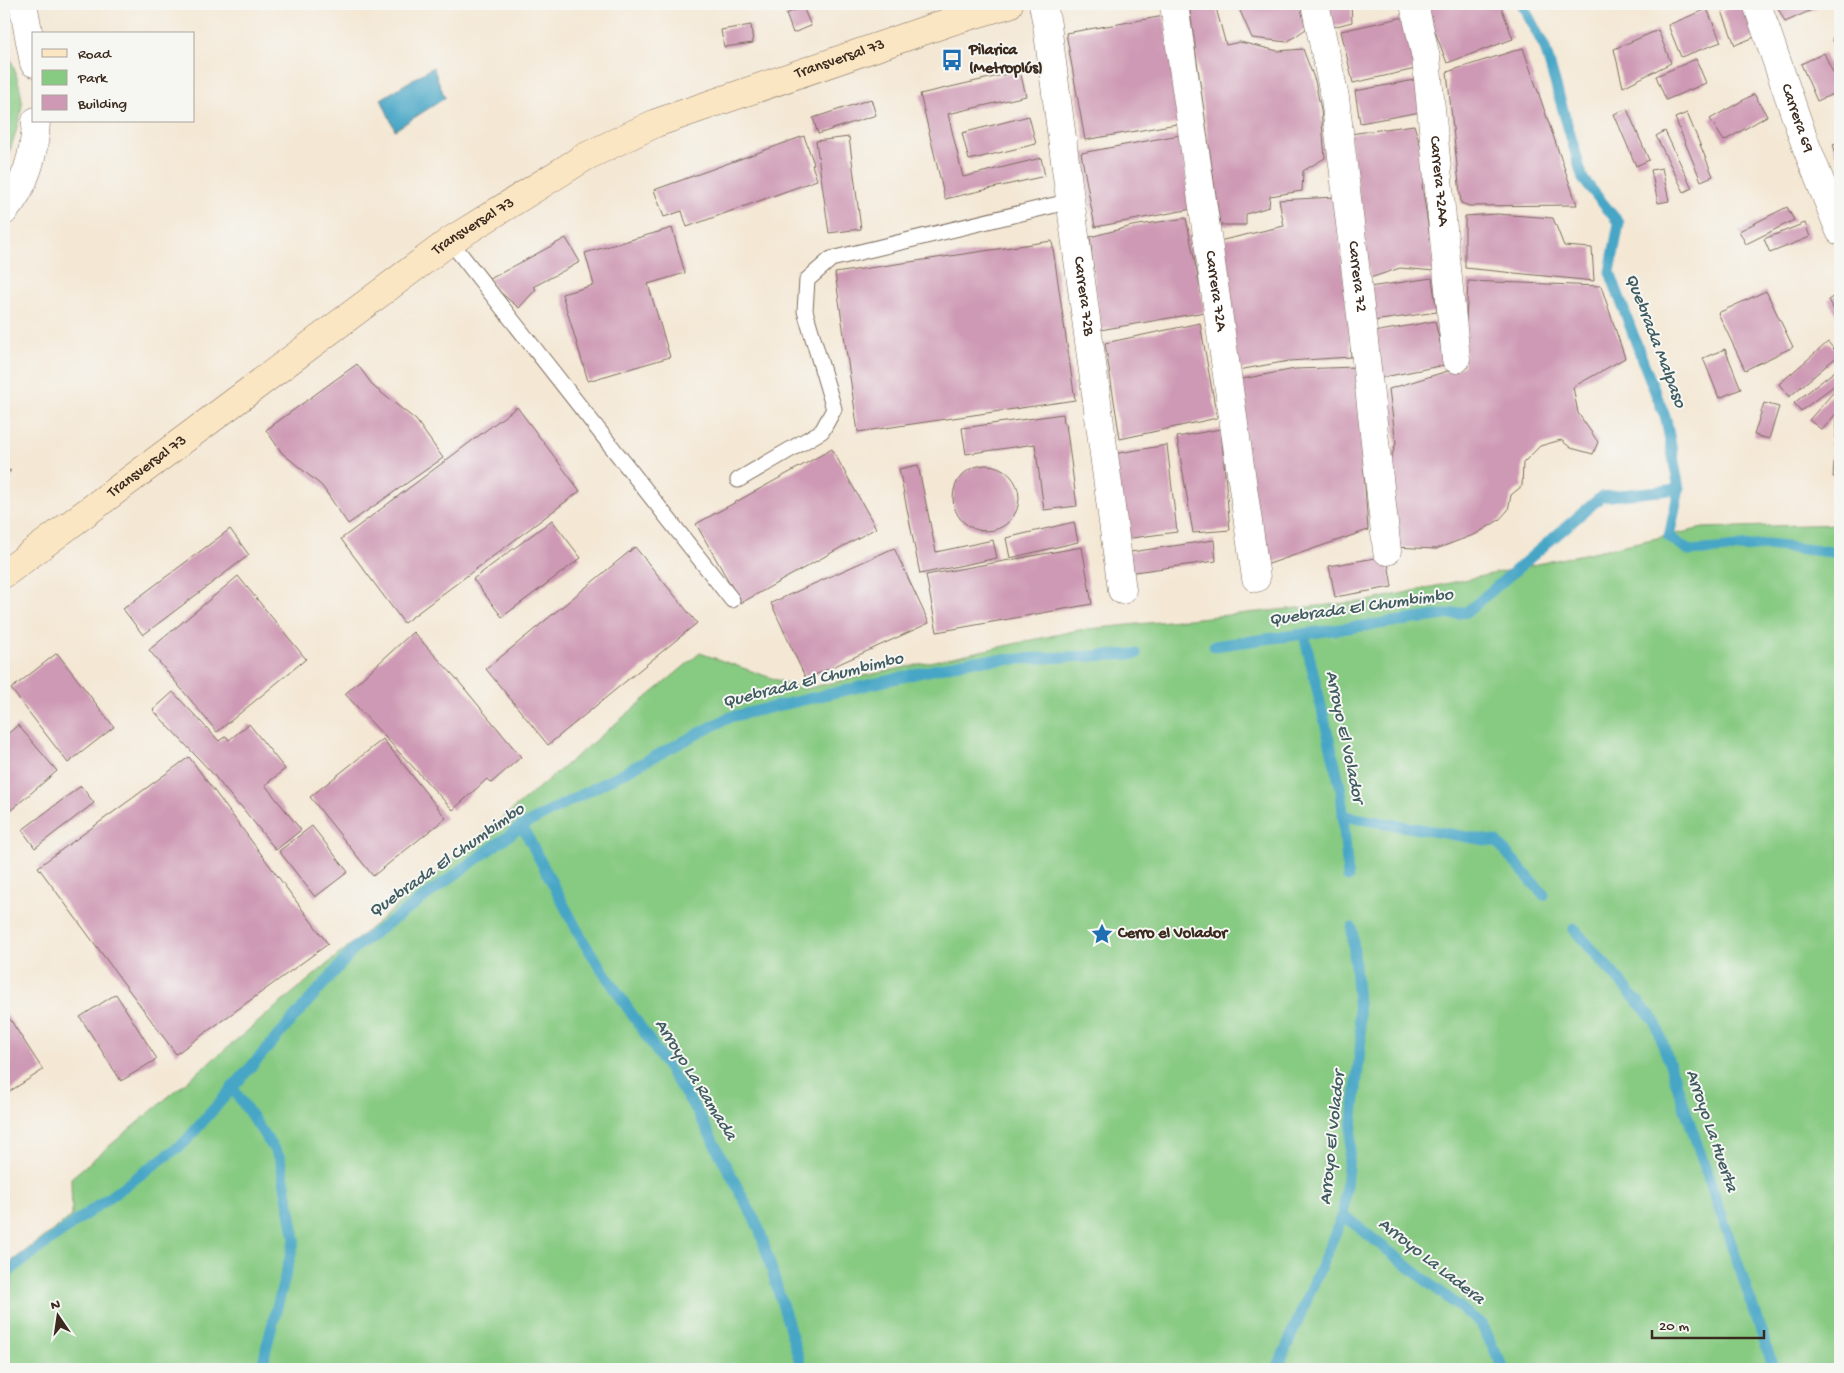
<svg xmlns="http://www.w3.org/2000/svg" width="1844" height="1373" font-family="'Gochi Hand',sans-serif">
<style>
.green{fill:#87ca82;stroke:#617a50}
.water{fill:#47a6c6;stroke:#416872}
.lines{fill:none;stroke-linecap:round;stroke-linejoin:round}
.stream{stroke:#47a6c6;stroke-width:11}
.building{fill:#ce99b4}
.service-casing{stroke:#7c6c5e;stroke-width:17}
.minor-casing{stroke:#7c6c5e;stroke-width:29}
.secondary-casing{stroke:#7c6c5e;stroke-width:29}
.service{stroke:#fff;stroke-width:15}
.minor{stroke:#fff;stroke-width:28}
.secondary{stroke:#fbe6c4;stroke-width:28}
.labels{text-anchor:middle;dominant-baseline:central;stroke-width:4;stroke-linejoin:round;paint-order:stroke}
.poi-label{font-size:16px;font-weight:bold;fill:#3b2a1e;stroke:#f6f6f2;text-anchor:start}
.street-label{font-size:16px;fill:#3b2a1e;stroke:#f6f6f2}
.water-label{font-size:18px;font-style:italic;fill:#405c61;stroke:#f6f6f2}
</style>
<rect width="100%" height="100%" fill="#f6f6f2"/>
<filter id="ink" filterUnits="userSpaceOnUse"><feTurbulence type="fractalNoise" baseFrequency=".02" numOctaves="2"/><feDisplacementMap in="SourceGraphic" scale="10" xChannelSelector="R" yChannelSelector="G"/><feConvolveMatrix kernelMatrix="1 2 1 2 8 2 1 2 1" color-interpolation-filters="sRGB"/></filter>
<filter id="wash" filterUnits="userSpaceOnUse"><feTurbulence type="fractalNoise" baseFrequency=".0096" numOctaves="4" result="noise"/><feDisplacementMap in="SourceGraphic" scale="20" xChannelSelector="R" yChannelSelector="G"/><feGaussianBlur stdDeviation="1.12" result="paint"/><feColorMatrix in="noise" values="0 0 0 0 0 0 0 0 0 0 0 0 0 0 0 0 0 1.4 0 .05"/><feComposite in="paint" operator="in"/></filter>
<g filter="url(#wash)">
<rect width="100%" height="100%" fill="#f4e8d5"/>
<g class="green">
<path d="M 4,42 C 11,60 21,83 22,103 C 22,116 10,152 4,164 Z"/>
<path d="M 1840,524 L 1840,1369 L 4,1369 L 4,1267 L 72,1216 L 71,1178 L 700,653 L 803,689 L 1079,630 L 1367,601 L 1703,528 Z"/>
</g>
<path class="water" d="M 433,67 L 445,98 L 395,130 L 381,99 Z"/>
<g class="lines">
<g class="stream">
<path d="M 1522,4 L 1545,48 L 1583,179 L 1619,223 L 1610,272 L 1644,364 L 1666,419 L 1679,489 L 1669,537 L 1690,551 L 1767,545 L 1840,553"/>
<path d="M 1304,634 L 1341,790 L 1348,877"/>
<path d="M 1214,646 L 1467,612 L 1601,497 L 1679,489"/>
<path d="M 1343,816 L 1497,842 L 1544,895"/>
<path d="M 522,826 L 583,941 L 698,1113 L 759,1228 L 802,1369"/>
<path d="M 1574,929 L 1655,1021 L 1774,1369"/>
<path d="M 232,1087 L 280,1158 L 295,1239 L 266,1349 L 262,1369"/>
<path d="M 1343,1215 L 1481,1324 L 1504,1369"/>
<path d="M 4,1276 L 19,1263 L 184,1143 L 357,946 L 522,826 L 730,717 L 971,661 L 1136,654"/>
<path d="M 1277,1369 L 1343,1215 L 1361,1040 L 1352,928"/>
</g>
</g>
<g id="blocks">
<g class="building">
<path d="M 1189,4 L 1215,4 L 1226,45 L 1240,42 L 1278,51 L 1303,49 L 1315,81 L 1321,110 L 1325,158 L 1303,171 L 1302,191 L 1270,196 L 1269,207 L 1246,214 L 1246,225 L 1220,225 Z"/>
<path d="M 1237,4 L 1300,4 L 1306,29 L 1287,42 L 1252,38 Z"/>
<path d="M 1329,4 L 1351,4 L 1352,22 L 1333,27 Z"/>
<path d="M 1437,4 L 1500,4 L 1513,39 L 1447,63 L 1426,8 Z"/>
<path d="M 1742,4 L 1748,4 L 1760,35 L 1735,45 L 1722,11 Z"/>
<path d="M 1776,4 L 1814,4 L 1816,8 L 1785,22 Z"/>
<path d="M 803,7 L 811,26 L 793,33 L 786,14 Z"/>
<path d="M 1707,9 L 1721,42 L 1681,57 L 1668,25 Z"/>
<path d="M 1164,16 L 1182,123 L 1085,140 L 1066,33 Z"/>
<path d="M 1409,16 L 1420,68 L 1353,83 L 1341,31 Z"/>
<path d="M 751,25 L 753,43 L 724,47 L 721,30 Z"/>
<path d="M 1658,30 L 1671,63 L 1623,87 L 1614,49 Z"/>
<path d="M 1840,35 L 1840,58 L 1832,38 Z"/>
<path d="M 1523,48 L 1577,205 L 1469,206 L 1461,203 L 1447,72 Z"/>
<path d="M 1824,53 L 1833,73 L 1840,70 L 1840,91 L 1817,101 L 1801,64 Z"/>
<path d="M 1696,59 L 1706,83 L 1666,100 L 1656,76 Z"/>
<path d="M 1020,71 L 1026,96 L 948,114 L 963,177 L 1041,158 L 1045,176 L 945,199 L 920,94 Z"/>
<path d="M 1420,79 L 1426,111 L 1360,123 L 1355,91 Z"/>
<path d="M 1754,94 L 1767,116 L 1724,141 L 1710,119 Z"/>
<path d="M 871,99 L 876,115 L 818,134 L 813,118 Z"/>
<path d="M 1627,109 L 1649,160 L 1636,166 L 1614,114 Z"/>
<path d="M 1687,113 L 1713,176 L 1701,181 L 1675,118 Z"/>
<path d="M 1029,116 L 1036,144 L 969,160 L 962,133 Z"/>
<path d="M 1414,125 L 1429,175 L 1422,185 L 1435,271 L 1400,268 L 1370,278 L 1350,134 Z"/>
<path d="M 1665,131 L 1692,188 L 1684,192 L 1656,136 Z"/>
<path d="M 1179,135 L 1192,209 L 1095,227 L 1081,153 Z"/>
<path d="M 804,136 L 814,164 L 812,165 L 817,180 L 687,227 L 682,211 L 664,217 L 654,190 Z"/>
<path d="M 849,137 L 861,229 L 829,233 L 816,141 Z"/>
<path d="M 1840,142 L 1840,154 L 1836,155 L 1833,144 Z"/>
<path d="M 1662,168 L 1669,201 L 1658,203 L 1651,170 Z"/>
<path d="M 1335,197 L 1350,332 L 1351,357 L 1289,361 L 1238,370 L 1219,241 L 1284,226 L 1279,200 Z"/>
<path d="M 1787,207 L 1794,220 L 1746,244 L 1739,231 Z"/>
<path d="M 1497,214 L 1553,218 L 1564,246 L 1592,248 L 1594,281 L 1465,268 L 1465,216 Z"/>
<path d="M 1186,218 L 1205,312 L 1100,330 L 1090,237 L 1132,226 Z"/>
<path d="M 1805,223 L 1810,237 L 1770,253 L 1764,239 Z"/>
<path d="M 672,228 L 685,273 L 648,284 L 670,357 L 588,381 L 562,294 L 594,285 L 585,253 Z"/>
<path d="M 566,238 L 580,262 L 533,287 L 536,289 L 519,308 L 494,287 L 490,279 Z"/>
<path d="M 1052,241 L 1075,400 L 858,432 L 835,273 Z"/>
<path d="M 1432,278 L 1437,312 L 1373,321 L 1369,287 Z"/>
<path d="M 1468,281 L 1601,286 L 1625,358 L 1573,387 L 1578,413 L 1598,442 L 1593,454 L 1571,448 L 1561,440 L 1540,446 L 1523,463 L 1522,486 L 1511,495 L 1508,510 L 1499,520 L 1476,534 L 1436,549 L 1394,547 L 1386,474 L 1396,443 L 1389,389 L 1464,366 Z"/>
<path d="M 1766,291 L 1793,347 L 1745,370 L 1718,313 Z"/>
<path d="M 1840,292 L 1840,320 L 1828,300 Z"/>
<path d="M 1435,321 L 1445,365 L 1379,378 L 1374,332 Z"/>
<path d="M 1200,323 L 1217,418 L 1120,439 L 1105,343 Z"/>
<path d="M 1828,342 L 1839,355 L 1789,397 L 1779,384 Z"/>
<path d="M 1725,349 L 1741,389 L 1719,398 L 1703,358 Z"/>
<path d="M 357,364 L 374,387 L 416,420 L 443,458 L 348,524 L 322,486 L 282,453 L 266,430 Z"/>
<path d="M 1357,367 L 1368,530 L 1263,566 L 1237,380 L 1295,369 Z"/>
<path d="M 1840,367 L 1840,381 L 1801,411 L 1794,403 Z"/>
<path d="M 1840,385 L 1840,409 L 1822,430 L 1809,420 Z"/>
<path d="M 1764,403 L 1779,407 L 1769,439 L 1754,435 Z"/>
<path d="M 517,407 L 580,491 L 404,623 L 341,539 Z"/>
<path d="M 1063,414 L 1064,423 L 1066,424 L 1077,506 L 1044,510 L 1035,444 L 966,454 L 962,428 Z"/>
<path d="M 1837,418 L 1840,418 L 1840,478 L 1833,477 Z"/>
<path d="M 1221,429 L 1230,530 L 1193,533 L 1177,437 Z"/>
<path d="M 1167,445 L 1177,532 L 1124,539 L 1107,455 Z"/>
<path d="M 832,449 L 876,528 L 741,603 L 696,524 Z"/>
<path d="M 918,465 L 936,552 L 993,540 L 997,558 L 920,574 L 899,469 Z"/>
<circle cx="986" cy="498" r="33"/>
<path d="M 4,467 L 11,471 L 4,476 Z"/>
<path d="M 552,520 L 581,558 L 502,617 L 473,579 Z"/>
<path d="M 1074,522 L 1078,542 L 1010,558 L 1006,538 Z"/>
<path d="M 230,529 L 249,555 L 143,635 L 123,609 Z"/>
<path d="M 1214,540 L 1216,561 L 1127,573 L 1124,553 Z"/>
<path d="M 635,547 L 697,623 L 548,745 L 486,669 Z"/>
<path d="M 1082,547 L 1092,604 L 937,632 L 926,575 Z"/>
<path d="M 894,548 L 929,623 L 806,679 L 771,603 Z"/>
<path d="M 1387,556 L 1392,587 L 1335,597 L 1329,566 Z"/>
<path d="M 238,576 L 306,659 L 217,732 L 149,650 Z"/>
<path d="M 413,632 L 455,677 L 521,757 L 491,783 L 487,779 L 453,810 L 345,694 Z"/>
<path d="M 57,653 L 114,727 L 68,763 L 11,689 Z"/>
<path d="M 173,692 L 219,741 L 226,736 L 229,740 L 249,724 L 285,769 L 265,785 L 301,830 L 276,850 L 240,805 L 239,806 L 212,773 L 153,710 Z"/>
<path d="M 18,725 L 57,771 L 4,816 L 4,737 Z"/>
<path d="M 383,739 L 446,818 L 373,876 L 310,797 Z"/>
<path d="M 189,757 L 328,944 L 176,1054 L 38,867 Z"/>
<path d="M 81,786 L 94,803 L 35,848 L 22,830 Z"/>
<path d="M 312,826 L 348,872 L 315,897 L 279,851 Z"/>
<path d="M 4,854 L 9,861 L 4,865 Z"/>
<path d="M 116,994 L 157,1059 L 121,1081 L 80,1017 Z"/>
<path d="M 4,1010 L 43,1070 L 4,1095 Z"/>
</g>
</g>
</g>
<g filter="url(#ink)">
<use href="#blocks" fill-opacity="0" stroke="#7c6c5e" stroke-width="1"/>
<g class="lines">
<g class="service-casing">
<g id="service">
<path d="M 450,241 L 732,600"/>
<path d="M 738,480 L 822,431 L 834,409 L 805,311 L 807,280 L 831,259 L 1071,201"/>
</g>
</g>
<g class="minor-casing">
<g id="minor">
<path d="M 23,4 L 34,63"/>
<path id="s1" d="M 1043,4 L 1047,25 L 1122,590"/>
<path id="s2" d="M 1174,4 L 1256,578"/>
<path id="s3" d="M 1315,4 L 1335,98 L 1363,332 L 1387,551"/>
<path id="s4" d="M 1414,4 L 1426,58 L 1456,359"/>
<path id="s5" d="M 1757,4 L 1806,146 L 1840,231"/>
<path d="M 4,211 C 25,188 35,153 36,121"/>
</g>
</g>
<g class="secondary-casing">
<g id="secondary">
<path id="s6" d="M 4,574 L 450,241 L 585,157 L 656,123 L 952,21 L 1009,4"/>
</g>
</g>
<use href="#service" class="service"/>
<use href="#minor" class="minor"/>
<use href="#secondary" class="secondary"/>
</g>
</g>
<defs>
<g id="bus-bare" transform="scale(1.725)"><path d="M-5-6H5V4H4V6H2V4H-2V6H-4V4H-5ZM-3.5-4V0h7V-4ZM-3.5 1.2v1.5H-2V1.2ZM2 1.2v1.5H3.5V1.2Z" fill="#1f6fb2" stroke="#f6f6f2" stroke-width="2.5" paint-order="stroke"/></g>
<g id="sight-bare" transform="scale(1.725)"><path d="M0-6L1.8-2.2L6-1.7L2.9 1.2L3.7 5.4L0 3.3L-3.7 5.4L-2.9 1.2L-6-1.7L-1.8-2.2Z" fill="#1f6fb2" stroke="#f6f6f2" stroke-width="2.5" paint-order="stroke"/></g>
</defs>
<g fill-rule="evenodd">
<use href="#bus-bare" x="952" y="60"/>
<use href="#sight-bare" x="1102" y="934"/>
</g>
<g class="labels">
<g class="poi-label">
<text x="969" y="51">Pilarica<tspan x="969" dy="18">(Metroplús)</tspan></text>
<text x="1118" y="934">Cerro el Volador</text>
</g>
<g class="street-label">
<text stroke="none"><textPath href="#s6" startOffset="989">Transversal 73</textPath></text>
<text stroke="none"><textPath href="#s5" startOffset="121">Carrera 69</textPath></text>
<text stroke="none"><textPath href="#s4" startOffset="179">Carrera 72AA</textPath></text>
<text stroke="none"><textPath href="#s6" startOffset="584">Transversal 73</textPath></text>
<text stroke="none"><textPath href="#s3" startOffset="276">Carrera 72</textPath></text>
<text stroke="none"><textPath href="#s2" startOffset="290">Carrera 72A</textPath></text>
<text stroke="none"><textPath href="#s1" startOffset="295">Carrera 72B</textPath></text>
<text stroke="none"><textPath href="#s6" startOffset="179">Transversal 73</textPath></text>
</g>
<g class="water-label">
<text transform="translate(1655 341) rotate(69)">Quebrada Malpaso</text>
<text transform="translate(1361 608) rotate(-8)">Quebrada El Chumbimbo</text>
<text transform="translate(813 681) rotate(-14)">Quebrada El Chumbimbo</text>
<text transform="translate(1344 737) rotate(78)">Arroyo El Volador</text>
<text transform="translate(447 861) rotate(-35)">Quebrada El Chumbimbo</text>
<text transform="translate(695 1080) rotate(58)">Arroyo La Ramada</text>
<text transform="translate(1711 1131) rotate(71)">Arroyo La Huerta</text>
<text transform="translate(1333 1138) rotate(-84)">Arroyo El Volador</text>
<text transform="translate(1431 1262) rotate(38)">Arroyo La Ladera</text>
</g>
</g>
<rect width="1844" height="1373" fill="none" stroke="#f6f6f2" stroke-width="20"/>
<rect x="32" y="32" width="162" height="90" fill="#f6f6f2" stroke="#aba49d"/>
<rect x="42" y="49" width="25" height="8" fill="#fbe6c4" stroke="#aba49d"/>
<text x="78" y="58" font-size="15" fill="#3b2a1e">Road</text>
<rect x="42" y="70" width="25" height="15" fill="#87ca82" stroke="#aba49d"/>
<text x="78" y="82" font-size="15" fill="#3b2a1e">Park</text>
<rect x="42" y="95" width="25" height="15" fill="#ce99b4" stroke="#aba49d"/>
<text x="78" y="108" font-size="15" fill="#3b2a1e">Building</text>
<g transform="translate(58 1316) rotate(347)" stroke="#f6f6f2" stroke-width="4" paint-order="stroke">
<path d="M0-4L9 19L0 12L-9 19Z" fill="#3b2a1e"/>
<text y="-8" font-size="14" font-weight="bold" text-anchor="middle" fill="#3b2a1e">N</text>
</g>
<path d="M1652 1330v8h112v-8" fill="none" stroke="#3b2a1e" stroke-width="2.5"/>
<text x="1659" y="1330" font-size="15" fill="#3b2a1e" stroke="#f6f6f2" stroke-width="4" paint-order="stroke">20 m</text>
</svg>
